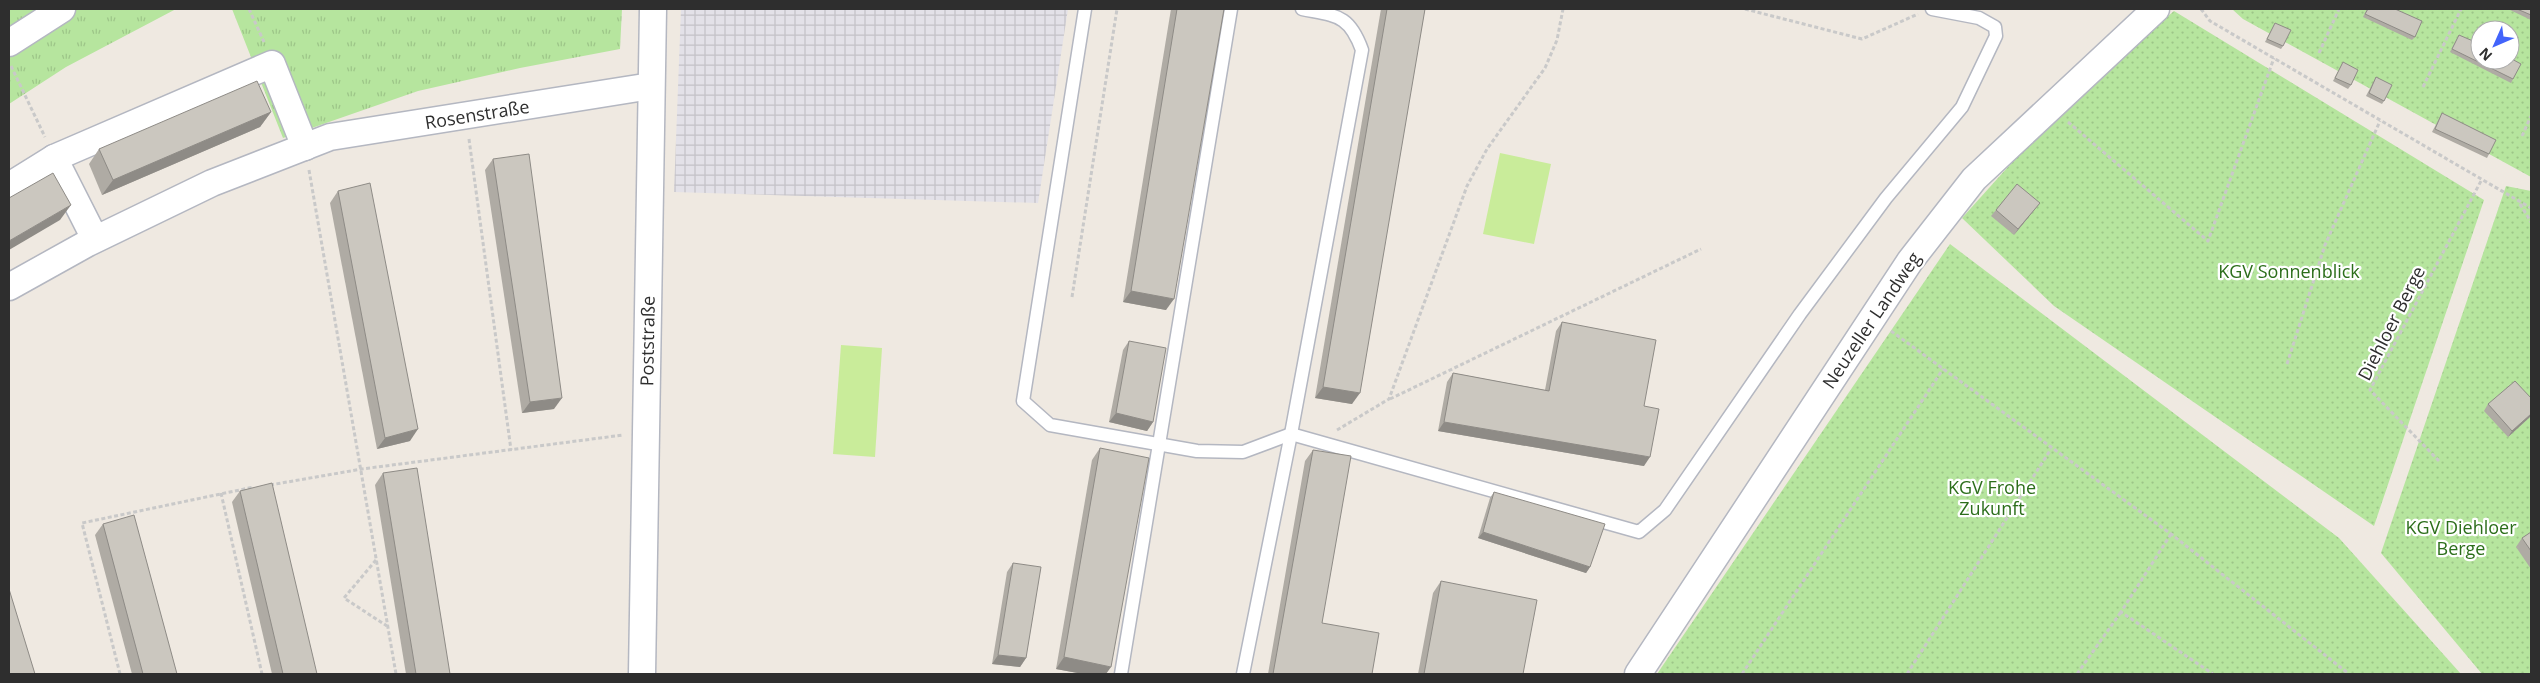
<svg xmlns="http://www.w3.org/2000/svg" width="2540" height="683" font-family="'Open Sans',sans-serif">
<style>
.industrial{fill:url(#industrial-grid)}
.grass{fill:url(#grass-tufts)}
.garden{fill:url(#garden-dots);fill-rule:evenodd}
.pitch{fill:#c9ec9a}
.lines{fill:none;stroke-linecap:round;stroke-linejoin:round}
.service-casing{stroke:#b4b7c1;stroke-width:15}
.minor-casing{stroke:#b4b7c1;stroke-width:29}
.path{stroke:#c9c9c9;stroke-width:3;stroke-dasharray:4 2.5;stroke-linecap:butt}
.service{stroke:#fff;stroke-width:12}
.minor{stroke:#fff;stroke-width:26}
.wall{fill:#afaba4}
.shaded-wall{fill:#8e8b86}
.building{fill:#cbc7bf;stroke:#8e8b86}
.labels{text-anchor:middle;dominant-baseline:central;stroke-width:4.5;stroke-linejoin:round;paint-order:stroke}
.street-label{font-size:18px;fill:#2e2e2e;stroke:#fff}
.park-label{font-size:18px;fill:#2c6e1b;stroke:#fff}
</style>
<defs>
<pattern id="industrial-grid" width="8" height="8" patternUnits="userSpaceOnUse" patternTransform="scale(1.25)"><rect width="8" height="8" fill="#e3e1e8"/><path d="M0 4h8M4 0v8" fill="none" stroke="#c3c1c7"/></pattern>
<pattern id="grass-tufts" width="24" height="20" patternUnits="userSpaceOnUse" patternTransform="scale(1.25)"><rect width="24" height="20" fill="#b6e59e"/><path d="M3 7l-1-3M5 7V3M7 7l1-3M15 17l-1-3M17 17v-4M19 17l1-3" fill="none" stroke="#9dc588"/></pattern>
<pattern id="garden-dots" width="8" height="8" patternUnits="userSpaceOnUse" patternTransform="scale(1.25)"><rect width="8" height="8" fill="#b6e59e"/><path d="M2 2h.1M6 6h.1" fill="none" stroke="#9dc588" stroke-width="1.8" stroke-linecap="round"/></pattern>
</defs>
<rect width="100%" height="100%" fill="#efe9e1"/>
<path class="industrial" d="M 681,9 L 1068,9 L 1038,203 L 674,192 Z"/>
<g class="grass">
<path d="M 9,9 L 176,9 L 66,67 L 9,104 Z"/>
<path d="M 232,9 L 622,9 L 620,49 L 520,68 L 418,91 L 283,138 Z"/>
</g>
<g class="garden">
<path d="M 2232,9 L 2531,9 L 2531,177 L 2243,19 ZM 2480,30 L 2510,30 L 2510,60 L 2480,60 Z"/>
<path d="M 2174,11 L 2484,200 L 2374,526 L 2054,306 L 1962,218 L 2060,109 Z"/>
<path d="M 2506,186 L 2531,191 L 2531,674 L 2482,674 L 2381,553 Z"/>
<path d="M 1950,244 L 2339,538 L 2461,674 L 1657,674 Z"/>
</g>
<g class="pitch">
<path d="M 1500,153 L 1551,164 L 1534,244 L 1483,234 Z"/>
<path d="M 841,345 L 882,348 L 875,457 L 833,454 Z"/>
</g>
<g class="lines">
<g class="service-casing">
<g id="service">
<path d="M 1085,9 L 1023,401 L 1050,425 L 1197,451 L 1243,452 L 1291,434 L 1639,532 L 1665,510 L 1800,314 L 1886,198 L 1962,107 L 1996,36 L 1995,27 L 1979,18 L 1932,9"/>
<path d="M 1121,674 L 1231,9"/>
<path d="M 1243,674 L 1291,434 L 1362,50 C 1349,14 1336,16 1302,9"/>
</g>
</g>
<g class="minor-casing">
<g id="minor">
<path d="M 9,43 L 62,9"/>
<path d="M 54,158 L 95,239"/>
<path d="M 9,186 L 54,158 L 272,64 L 305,147"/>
<path d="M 9,287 L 88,243 L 212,183 L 330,137 L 651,86"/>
<path d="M 642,674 L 653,9"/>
<path d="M 1638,674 L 1910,261 L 1974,179 L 2156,9"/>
</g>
</g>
<g class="path">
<path d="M 249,9 L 264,42"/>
<path d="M 1745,9 L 1862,39 L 1918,14"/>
<path d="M 2201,9 L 2210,21 L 2531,208"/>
<path d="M 2319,53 L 2339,9"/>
<path d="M 11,66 L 45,137"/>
<path d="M 2423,87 L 2461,9"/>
<path d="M 2068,122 L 2208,241 L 2274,58"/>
<path d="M 2522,136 L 2531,116"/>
<path d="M 469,139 L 511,450"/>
<path d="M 309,170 L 396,674"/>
<path d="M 2520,204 L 2531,222"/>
<path d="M 1072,297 L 1117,9"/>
<path d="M 1891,331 L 2171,534 L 2349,674"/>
<path d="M 2287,364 L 2325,245 L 2380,121"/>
<path d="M 1390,399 L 1701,249"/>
<path d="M 1337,430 L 1389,399 L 1467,186 L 1487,149 L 1545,68 L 1557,40 L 1563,9"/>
<path d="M 2439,461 L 2370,390 L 2481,181"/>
<path d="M 270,485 L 362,469 L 623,435"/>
<path d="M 221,493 L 262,674"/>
<path d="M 2171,534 L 2121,612 L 2213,674"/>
<path d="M 376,560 L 344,598 L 387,626"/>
<path d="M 120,674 L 82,523 L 254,487"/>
<path d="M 1742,674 L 1943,369"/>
<path d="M 1907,674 L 2051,449"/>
<path d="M 2077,674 L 2121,612"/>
</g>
<use href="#service" class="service"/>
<use href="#minor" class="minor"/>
</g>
<g class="wall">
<path d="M 1171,9 L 1224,9 L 1166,310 L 1123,302 Z"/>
<path d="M 1381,9 L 1425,9 L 1352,404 L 1315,398 Z"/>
<path d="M 2367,9 L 2395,9 L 2415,37 L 2412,40 L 2363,17 Z"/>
<path d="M 2508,9 L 2531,9 L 2531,20 Z"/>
<path d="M 2275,23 L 2283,46 L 2281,49 L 2265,42 Z"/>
<path d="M 2459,35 L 2513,79 L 2511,83 L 2450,52 Z"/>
<path d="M 2343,62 L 2351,85 L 2348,89 L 2333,81 Z"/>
<path d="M 2376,77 L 2384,101 L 2382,104 L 2366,96 Z"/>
<path d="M 271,112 L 260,127 L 102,195 L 89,164 L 99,149 Z"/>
<path d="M 2442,113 L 2489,154 L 2487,158 L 2432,132 Z"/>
<path d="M 493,159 L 554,409 L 522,413 L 485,170 Z"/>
<path d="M 338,191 L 410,441 L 377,449 L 330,203 Z"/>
<path d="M 2040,203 L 2014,235 L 1991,216 L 1996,210 Z"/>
<path d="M 1562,322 L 1644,406 L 1644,466 L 1438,431 L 1447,382 L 1453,373 L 1545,390 L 1556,331 Z"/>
<path d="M 1129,341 L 1153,422 L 1147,431 L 1109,422 L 1123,350 Z"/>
<path d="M 2488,404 L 2531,416 L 2508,437 L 2484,411 Z"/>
<path d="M 1100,448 L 1106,674 L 1083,674 L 1056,669 L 1092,460 Z"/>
<path d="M 1313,450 L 1322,623 L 1372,674 L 1268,674 L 1305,461 Z"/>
<path d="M 383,473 L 450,674 L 406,674 L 375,485 Z"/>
<path d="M 240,491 L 317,674 L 272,674 L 232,502 Z"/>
<path d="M 1494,492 L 1590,567 L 1586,573 L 1478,538 L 1490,498 Z"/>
<path d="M 103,524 L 177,674 L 132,674 L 95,535 Z"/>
<path d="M 2531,532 L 2531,569 L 2516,547 L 2522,538 Z"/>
<path d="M 1013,563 L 1026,658 L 1020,667 L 992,664 L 1007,572 Z"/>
<path d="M 1441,581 L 1523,674 L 1418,674 L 1433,593 Z"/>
</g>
<g class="shaded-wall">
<path d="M 271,112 L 260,127 L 102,195 L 113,180 Z"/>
<path d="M 2040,203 L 2035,209 L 2014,235 L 2018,229 Z"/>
<path d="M 71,205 L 60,220 L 9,250 L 9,241 Z"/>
<path d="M 1131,291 L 1174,299 L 1166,310 L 1123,302 Z"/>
<path d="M 1323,387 L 1360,393 L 1352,404 L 1315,398 Z"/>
<path d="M 562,398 L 554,409 L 522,413 L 530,402 Z"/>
<path d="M 1116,413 L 1153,422 L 1147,431 L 1109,422 Z"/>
<path d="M 2531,414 L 2531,416 L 2508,437 L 2512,431 Z"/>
<path d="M 1444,422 L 1650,457 L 1644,466 L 1438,431 Z"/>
<path d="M 418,429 L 410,441 L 377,449 L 385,438 Z"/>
<path d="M 1483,532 L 1590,567 L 1586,573 L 1478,538 Z"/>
<path d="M 998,655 L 1026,658 L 1020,667 L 992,664 Z"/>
<path d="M 1064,657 L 1111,667 L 1106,674 L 1083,674 L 1056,669 Z"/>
</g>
<g class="building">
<path d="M 1177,9 L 1224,9 L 1174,299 L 1131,291 Z"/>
<path d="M 1387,9 L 1425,9 L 1360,393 L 1323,387 Z"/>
<path d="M 2368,9 L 2395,9 L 2422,21 L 2415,37 L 2365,14 Z"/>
<path d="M 2517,9 L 2531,9 L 2531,15 Z"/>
<path d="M 2275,23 L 2291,30 L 2283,46 L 2267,39 Z"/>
<path d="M 2459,35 L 2480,44 L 2480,60 L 2510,60 L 2510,58 L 2521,64 L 2513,79 L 2452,49 Z"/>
<path d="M 2343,62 L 2358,70 L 2351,85 L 2335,78 Z"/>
<path d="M 2376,77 L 2392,85 L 2384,101 L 2369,93 Z"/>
<path d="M 257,81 L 271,112 L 113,180 L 99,149 Z"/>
<path d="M 2442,113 L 2496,140 L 2489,154 L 2435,129 Z"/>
<path d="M 529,154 L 562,398 L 530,402 L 493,159 Z"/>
<path d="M 53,173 L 71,205 L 9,241 L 9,198 Z"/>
<path d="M 370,183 L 418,429 L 385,438 L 338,191 Z"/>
<path d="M 2017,184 L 2040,203 L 2018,229 L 1996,210 Z"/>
<path d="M 1562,322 L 1656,340 L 1644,406 L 1659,409 L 1650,457 L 1444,422 L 1453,373 L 1549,391 Z"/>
<path d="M 1129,341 L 1166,348 L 1153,422 L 1116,413 Z"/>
<path d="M 2515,381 L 2531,398 L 2531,414 L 2512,431 L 2488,404 Z"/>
<path d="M 1100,448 L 1149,458 L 1111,667 L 1064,657 Z"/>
<path d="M 1313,450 L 1351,456 L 1322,623 L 1379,633 L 1372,674 L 1273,674 Z"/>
<path d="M 417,468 L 450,674 L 416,674 L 383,473 Z"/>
<path d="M 272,483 L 317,674 L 283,674 L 240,491 Z"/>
<path d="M 1494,492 L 1605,524 L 1590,567 L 1483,532 Z"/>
<path d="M 134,515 L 177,674 L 143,674 L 103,524 Z"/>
<path d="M 2531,532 L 2531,551 L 2522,538 Z"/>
<path d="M 1013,563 L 1041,567 L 1026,658 L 998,655 Z"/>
<path d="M 1441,581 L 1537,600 L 1523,674 L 1424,674 Z"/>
<path d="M 9,589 L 35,674 L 9,674 Z"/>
</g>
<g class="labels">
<g class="street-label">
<text transform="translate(477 114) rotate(-9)">Rosenstraße</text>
<text transform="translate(1871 320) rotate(-56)">Neuzeller Landweg</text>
<text transform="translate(2391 323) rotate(-63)">Diehloer Berge</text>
<text transform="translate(647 341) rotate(-89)">Poststraße</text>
</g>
<g class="park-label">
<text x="2289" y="271">KGV Sonnenblick</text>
<text x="1992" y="487">KGV Frohe<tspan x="1992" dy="21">Zukunft</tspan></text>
<text x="2461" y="527">KGV Diehloer<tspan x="2461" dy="21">Berge</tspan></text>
</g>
</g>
<rect width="2540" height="683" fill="none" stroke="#2e2e2e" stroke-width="20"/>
<g transform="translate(2495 45) rotate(225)"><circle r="24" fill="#ffffff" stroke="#ababab"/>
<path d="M0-4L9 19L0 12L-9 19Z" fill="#4264fb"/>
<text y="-8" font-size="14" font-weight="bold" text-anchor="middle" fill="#2e2e2e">N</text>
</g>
</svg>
